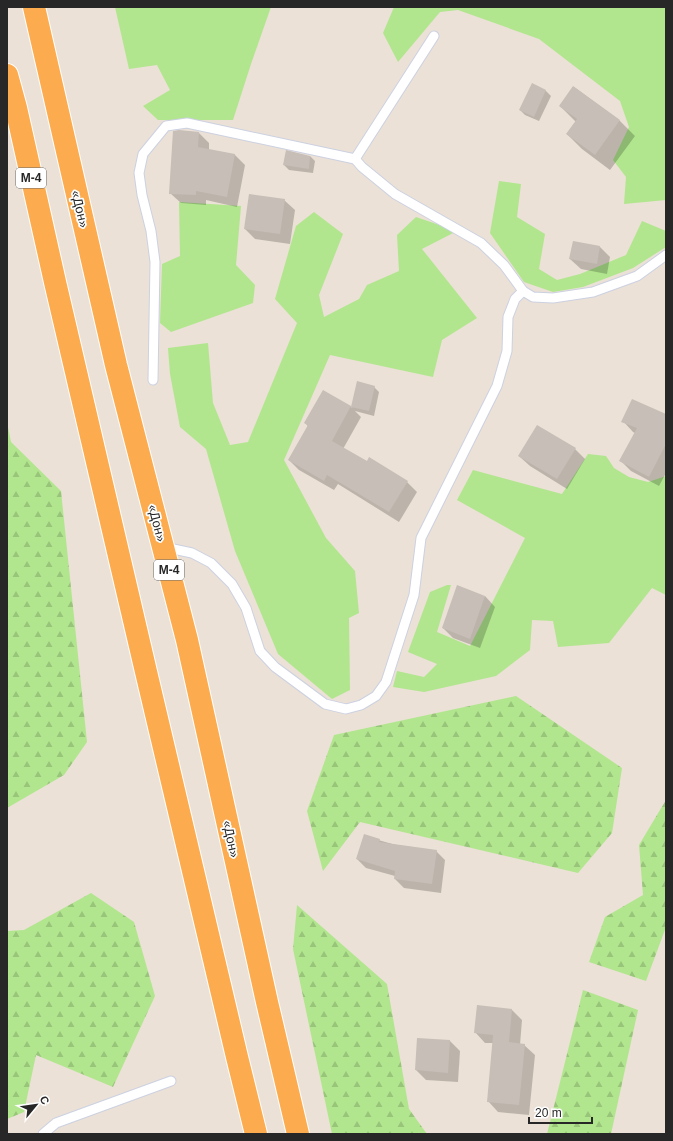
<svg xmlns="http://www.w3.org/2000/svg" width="673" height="1141" font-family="Arial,sans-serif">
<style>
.grass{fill:#b1e68e}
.forest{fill:url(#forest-firs)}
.shadow{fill:#0003}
.building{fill:#c6beb7}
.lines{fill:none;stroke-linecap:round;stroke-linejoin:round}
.service-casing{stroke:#ccd1e1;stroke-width:11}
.trunk-casing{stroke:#fff;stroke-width:24}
.service{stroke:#fff;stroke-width:9}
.trunk{stroke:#fcac4e;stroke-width:22}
.labels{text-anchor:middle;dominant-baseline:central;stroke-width:3.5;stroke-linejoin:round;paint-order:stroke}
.shield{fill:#fff;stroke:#686868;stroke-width:1}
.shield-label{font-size:12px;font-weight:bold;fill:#272727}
.street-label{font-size:13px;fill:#272727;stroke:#fff}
</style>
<defs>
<pattern id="forest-firs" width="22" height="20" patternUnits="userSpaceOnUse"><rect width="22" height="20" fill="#b1e68e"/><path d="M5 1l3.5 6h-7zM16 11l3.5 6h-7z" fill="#98c57a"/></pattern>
</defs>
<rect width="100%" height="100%" fill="#ebe1d6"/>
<g class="grass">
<path d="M 115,7 L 271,7 L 251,64 L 233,120 L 158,120 L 143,106 L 170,90 L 157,65 L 129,69 Z"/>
<path d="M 394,7 L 666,7 L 666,200 L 624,204 L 626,177 L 613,160 L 629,127 L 620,101 L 539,39 L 458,10 L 440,12 L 398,62 L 383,33 Z"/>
<path d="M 499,181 L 521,184 L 517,217 L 545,234 L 539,269 L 557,280 L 580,274 L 626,255 L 642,221 L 666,231 L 666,247 L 633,268 L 583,287 L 553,292 L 524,282 L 490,233 Z"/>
<path d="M 179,202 L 241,206 L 236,265 L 255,285 L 253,303 L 171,332 L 160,323 L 162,264 L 180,256 Z"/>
<path d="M 314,212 L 343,234 L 319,295 L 324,317 L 359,299 L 367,285 L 399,271 L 397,235 L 416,217 L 457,231 L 422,249 L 477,318 L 442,340 L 433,377 L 330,355 L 284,460 L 326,538 L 355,571 L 359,613 L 349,618 L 350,690 L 332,699 L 278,654 L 235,551 L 206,449 L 180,427 L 170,374 L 168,348 L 208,343 L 213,403 L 230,445 L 248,442 L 297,323 L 275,299 L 296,226 Z"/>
<path d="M 588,454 L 606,456 L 614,468 L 629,477 L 648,482 L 666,476 L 666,595 L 652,588 L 609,643 L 558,647 L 553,621 L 532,620 L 530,650 L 496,676 L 424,692 L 393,687 L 397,671 L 424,677 L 437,664 L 408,652 L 430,592 L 447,585 L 451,585 L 437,632 L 470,646 L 525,538 L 457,500 L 473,470 L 562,494 Z"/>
</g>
<g class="forest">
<path d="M 7,422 L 11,442 L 61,491 L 87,742 L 64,775 L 7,808 Z"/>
<path d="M 516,696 L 622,768 L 612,833 L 578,873 L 360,822 L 323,871 L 307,811 L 334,735 Z"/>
<path d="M 666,800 L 666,927 L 646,981 L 589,962 L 605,917 L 643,895 L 639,845 Z"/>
<path d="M 91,893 L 134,922 L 155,996 L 113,1087 L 36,1055 L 24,1112 L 7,1119 L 7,931 L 24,930 Z"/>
<path d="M 297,905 L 387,984 L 409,1109 L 427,1134 L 332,1134 L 293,949 Z"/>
<path d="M 583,990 L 638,1010 L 611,1134 L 547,1134 Z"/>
</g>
<g class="shadow">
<path d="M 532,85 L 546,91 L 551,96 L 539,121 L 525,115 L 520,110 Z"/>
<path d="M 574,87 L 620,121 L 635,136 L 610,170 L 582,149 L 567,134 L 576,122 L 560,106 Z"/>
<path d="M 199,133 L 209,143 L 209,150 L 235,155 L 245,165 L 237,207 L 206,200 L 206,205 L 181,203 L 170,193 Z"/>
<path d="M 310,156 L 315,161 L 313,173 L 289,170 L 284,165 Z"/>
<path d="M 284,200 L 295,210 L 290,244 L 255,239 L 245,229 Z"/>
<path d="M 600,247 L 610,257 L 607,274 L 581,269 L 570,259 Z"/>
<path d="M 358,383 L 374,387 L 379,392 L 374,416 L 355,411 L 361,417 L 343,449 L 407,482 L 417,492 L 399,522 L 338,484 L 334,490 L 299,470 L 289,460 L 308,426 L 305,423 L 351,406 L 352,408 Z"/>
<path d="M 666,415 L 666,473 L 659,486 L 631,471 L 621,461 L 635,433 L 633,432 L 623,421 Z"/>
<path d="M 575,449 L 585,459 L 567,489 L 530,466 L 519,456 Z"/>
<path d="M 485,596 L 495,607 L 480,648 L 453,638 L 443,628 Z"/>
<path d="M 364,836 L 396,845 L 436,851 L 445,860 L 441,893 L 404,888 L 395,879 L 395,876 L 366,868 L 357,859 Z"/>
<path d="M 478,1006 L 512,1010 L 522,1020 L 520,1045 L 524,1045 L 535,1055 L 529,1115 L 498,1112 L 488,1101 L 493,1043 L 485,1043 L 475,1032 Z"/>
<path d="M 450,1041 L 460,1051 L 458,1082 L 426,1080 L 416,1070 Z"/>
</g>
<g class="building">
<path d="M 532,83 L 546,90 L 534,117 L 519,110 Z"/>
<path d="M 573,86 L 620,120 L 595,155 L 566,134 L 577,119 L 559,106 Z"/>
<path d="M 179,130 L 199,132 L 198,147 L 235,154 L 227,197 L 196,191 L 196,195 L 169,194 L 173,131 Z"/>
<path d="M 286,150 L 310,156 L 309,169 L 283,165 Z"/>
<path d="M 249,194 L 285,199 L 280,234 L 244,229 Z"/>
<path d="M 573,241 L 600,246 L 597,264 L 569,259 Z"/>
<path d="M 357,381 L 375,386 L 369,411 L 351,407 Z"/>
<path d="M 323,390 L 351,406 L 332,441 L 367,461 L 369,457 L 408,481 L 389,512 L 327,475 L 324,481 L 288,460 L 308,425 L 304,423 Z"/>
<path d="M 632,399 L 666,414 L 666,444 L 649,477 L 619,461 L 637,428 L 621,422 Z"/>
<path d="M 537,425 L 576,448 L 557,479 L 518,456 Z"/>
<path d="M 457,585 L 485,596 L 470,639 L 442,628 Z"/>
<path d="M 364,834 L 380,839 L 379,842 L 437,850 L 432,884 L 394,879 L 395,871 L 356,859 Z"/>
<path d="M 477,1005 L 512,1009 L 509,1042 L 525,1044 L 519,1105 L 487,1102 L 493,1035 L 474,1033 Z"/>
<path d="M 417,1038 L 450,1040 L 448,1073 L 415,1070 Z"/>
</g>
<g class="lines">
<g class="service-casing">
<g id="service">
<path d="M 355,159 L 362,167 L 395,194 L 481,243 L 504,265 L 523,291 L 533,297 L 553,298 L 593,292 L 637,276 L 666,255"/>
<path d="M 153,380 L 155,262 L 151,231 L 142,195 L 139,173 L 143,154 L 166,126 L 187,123 L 355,159 L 434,36"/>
<path d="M 164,547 L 192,553 L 211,563 L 232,584 L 246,608 L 260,651 L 275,667 L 325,704 L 346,709 L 361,705 L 376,696 L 386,682 L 414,595 L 421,538 L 497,386 L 507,351 L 508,317 L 515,299 L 523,291"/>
<path d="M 43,1134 L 56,1123 L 171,1081"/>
</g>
</g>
<g class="trunk-casing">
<g id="trunk">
<path d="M 34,7 L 116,365 L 187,640 L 267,1002 L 298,1134"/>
<path d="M 7,75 L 16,108 L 55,282 L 147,676 L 237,1057 L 256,1134"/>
</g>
</g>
<use href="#service" class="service"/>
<use href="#trunk" class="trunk"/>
</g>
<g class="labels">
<g class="shield">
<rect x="16" y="168" width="30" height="20" rx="3"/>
<rect x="154" y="560" width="30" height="20" rx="3"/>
</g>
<g class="shield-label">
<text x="31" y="178">М-4</text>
<text x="169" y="570">М-4</text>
</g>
<g class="street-label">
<text transform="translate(80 209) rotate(77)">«Дон»</text>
<text transform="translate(157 523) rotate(76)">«Дон»</text>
<text transform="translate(231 839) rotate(78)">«Дон»</text>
</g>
</g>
<rect width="673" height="1141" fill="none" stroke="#272727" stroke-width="16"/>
<g transform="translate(36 1105) rotate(61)" stroke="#ffffff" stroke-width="3" paint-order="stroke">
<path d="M0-3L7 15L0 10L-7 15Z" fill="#272727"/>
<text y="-6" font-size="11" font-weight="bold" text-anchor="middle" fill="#272727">С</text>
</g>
<path d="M529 1117v6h63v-6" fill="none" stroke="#272727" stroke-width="2"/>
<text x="535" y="1117" font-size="12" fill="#272727" stroke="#ffffff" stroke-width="3" paint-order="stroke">20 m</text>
</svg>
